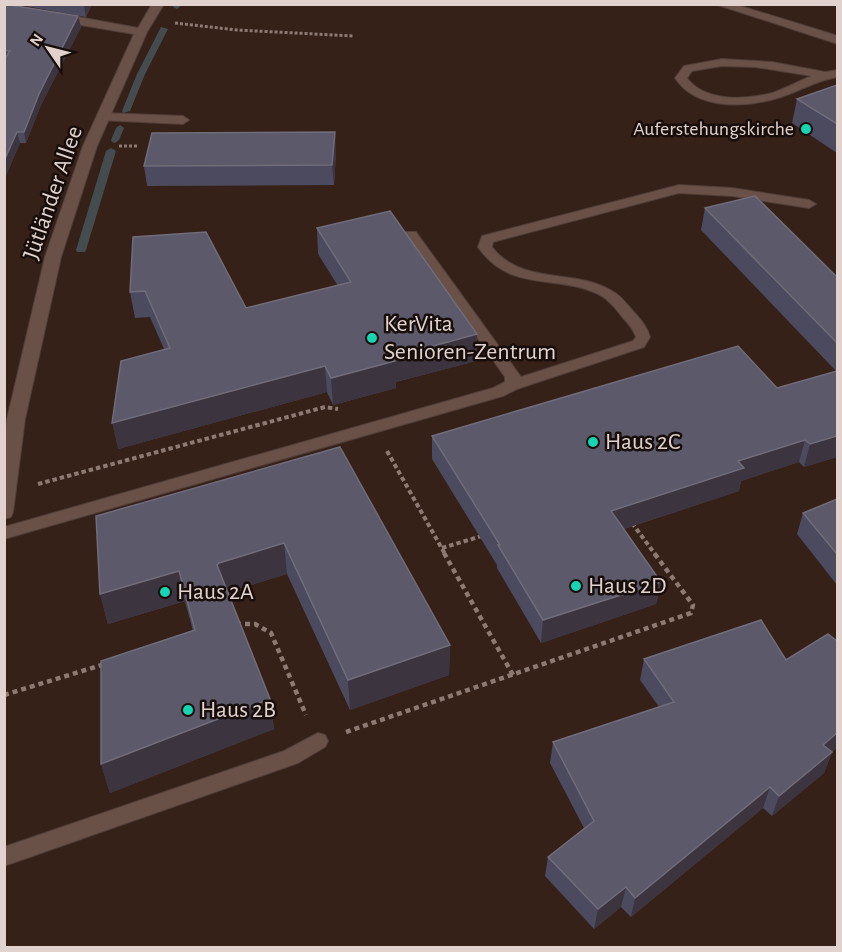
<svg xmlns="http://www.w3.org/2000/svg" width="842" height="952" font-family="'Alegreya Sans',sans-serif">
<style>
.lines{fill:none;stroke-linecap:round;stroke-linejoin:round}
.stream{fill:#444c50;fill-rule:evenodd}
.service-casing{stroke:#503e38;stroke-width:2}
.minor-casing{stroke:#503e38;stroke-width:2}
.tertiary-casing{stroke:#503e38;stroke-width:2}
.path-far2{stroke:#8c7a73;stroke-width:3;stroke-dasharray:3 2;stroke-linecap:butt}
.path-far1{stroke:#8c7a73;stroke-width:4;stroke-dasharray:4.5 3;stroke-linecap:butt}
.path{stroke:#8c7a73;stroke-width:4.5;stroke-dasharray:5 4;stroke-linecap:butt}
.service{fill:#695148;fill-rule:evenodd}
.minor{fill:#695148;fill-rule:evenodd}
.tertiary{fill:#695148;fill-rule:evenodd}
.wall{fill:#4b4a5e}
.shaded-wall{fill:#3c343e}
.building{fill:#5b596a;stroke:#706c7a;stroke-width:1.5}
.poi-dot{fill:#15d5b3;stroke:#170d0a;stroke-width:2}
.labels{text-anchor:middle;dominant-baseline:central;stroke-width:5;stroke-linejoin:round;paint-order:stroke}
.far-poi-label{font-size:20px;fill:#e1d2cd;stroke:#170d0a;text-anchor:end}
.street-label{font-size:24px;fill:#e1d2cd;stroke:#170d0a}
.poi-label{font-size:24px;fill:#e1d2cd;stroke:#170d0a;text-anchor:start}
</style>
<rect width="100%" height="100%" fill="#362119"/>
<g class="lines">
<g class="stream">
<path d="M 175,4 L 183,4 L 177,9 L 173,7 Z"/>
<path d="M 161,27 L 168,29 L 145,74 L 130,111 L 123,113 L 122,111 L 137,74 Z"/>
<path d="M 120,125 L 124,128 L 119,140 L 115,143 L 112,142 L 111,140 L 116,128 Z"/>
<path d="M 111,148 L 116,151 L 86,250 L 85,252 L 77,252 L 76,250 L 106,151 Z"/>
</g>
<g class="service-casing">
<g id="service">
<path d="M 722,59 L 772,62 L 825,72 L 838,70 L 838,77 C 817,80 800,91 781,97 C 747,108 697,111 675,78 L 684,66 ZM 722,66 L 755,67 L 812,76 C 798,81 785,89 772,93 C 745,100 705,102 687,78 L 692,71 Z"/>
<path d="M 103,113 L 183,116 L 189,120 L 183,124 L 99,120 L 97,117 Z"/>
<path d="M 679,185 L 732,188 L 809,200 L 816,204 L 809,208 L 732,196 L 679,193 L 493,242 L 492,247 C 522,286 574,268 612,291 C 621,296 626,303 632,310 C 640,319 647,326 650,337 L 644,347 L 517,389 L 503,396 L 4,539 L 4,527 L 493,388 L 505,382 L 505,377 L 404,235 L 406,232 L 416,232 L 521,377 L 633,341 L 636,337 C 633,329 629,324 623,318 C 616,309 610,301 600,295 C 556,273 511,294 478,247 L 482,236 Z"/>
<path d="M 318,733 L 325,735 L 328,741 L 325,747 L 298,763 L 4,866 L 4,847 L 284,751 Z"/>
</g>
</g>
<g class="minor-casing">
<path id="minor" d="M 152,4 L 164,4 L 147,32 L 97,146 L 61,257 L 25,419 L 13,512 L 11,517 L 4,519 L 4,440 L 7,419 L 45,257 L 83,146 L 134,34 L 57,21 L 51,17 L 57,13 L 138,28 Z"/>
</g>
<g class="tertiary-casing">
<path id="tertiary" d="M 715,4 L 734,4 L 838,36 L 838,44 Z"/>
</g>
<g class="path-far2">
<path d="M 175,23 L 237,30 L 354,36"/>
<path d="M 119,146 L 138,146"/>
</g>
<g class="path-far1">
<path d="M 387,451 L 445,554"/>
<path d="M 38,484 L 325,407 L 338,409"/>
<path d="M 632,523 L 655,554"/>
<path d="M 442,548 L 485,535"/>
</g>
<g class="path">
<path d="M 444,553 L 513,675"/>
<path d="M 236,624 L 255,624 L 271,633 L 306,715"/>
<path d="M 4,695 L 105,664"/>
<path d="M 346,732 L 691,613 L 693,605 L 654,553"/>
</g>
<use href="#service" class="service"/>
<use href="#minor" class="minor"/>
<use href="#tertiary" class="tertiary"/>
</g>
<g class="wall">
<path d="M 4,4 L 78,16 L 81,27 L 41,105 L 26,143 L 20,143 L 4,180 Z"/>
<path d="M 14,4 L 92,4 L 86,17 Z"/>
<path d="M 837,85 L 837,153 L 792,123 L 797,99 Z"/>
<path d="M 336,153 L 334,185 L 147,186 L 144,166 Z"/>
<path d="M 705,208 L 837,277 L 837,457 L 804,467 L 799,462 L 741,481 L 739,491 L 624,529 L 661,582 L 656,604 L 541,643 L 497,568 L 497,565 L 432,459 L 432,436 L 777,388 L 836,371 L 701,230 Z"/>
<path d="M 317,228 L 477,334 L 476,361 L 396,382 L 396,388 L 333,405 L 327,392 L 118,449 L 164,349 L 150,317 L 135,318 L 130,292 L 133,237 L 246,308 L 338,286 L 318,254 Z"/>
<path d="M 340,447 L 450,645 L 449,675 L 350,710 L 287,574 L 228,592 L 270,699 L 274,729 L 110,793 L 101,764 L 193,631 L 185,601 L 108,624 L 100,594 Z"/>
<path d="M 837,499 L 837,585 L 797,534 L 803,513 Z"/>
<path d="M 644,659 L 837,747 L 832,752 L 824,773 L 772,816 L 763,808 L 631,917 L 621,907 L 594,929 L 545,876 L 548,857 L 584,828 L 550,763 L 553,742 L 659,707 L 640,680 Z"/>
</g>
<g class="shaded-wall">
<path d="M 85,4 L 92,4 L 86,17 L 84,6 Z"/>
<path d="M 78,16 L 81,27 L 41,105 L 26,143 L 24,132 L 39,94 Z"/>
<path d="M 17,132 L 20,143 L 4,180 L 4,161 Z"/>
<path d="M 335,132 L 336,153 L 334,185 L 332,165 Z"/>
<path d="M 477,334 L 476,361 L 396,382 L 396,388 L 333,405 L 331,378 L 393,357 Z"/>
<path d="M 325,366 L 327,392 L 118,449 L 112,423 Z"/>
<path d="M 837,436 L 837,457 L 804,467 L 810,444 Z"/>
<path d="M 805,440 L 799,462 L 741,481 L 739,491 L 608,534 L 611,511 L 738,461 Z"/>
<path d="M 284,543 L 287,574 L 224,593 L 217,565 L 219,563 Z"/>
<path d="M 179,571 L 185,601 L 108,624 L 100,594 Z"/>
<path d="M 661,582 L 656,604 L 541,643 L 543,620 Z"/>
<path d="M 450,645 L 449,675 L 350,710 L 348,680 Z"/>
<path d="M 270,699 L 274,729 L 110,793 L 101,764 Z"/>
<path d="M 837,733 L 837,747 L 815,765 L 823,745 Z"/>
<path d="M 832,752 L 824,773 L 772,816 L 779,796 Z"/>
<path d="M 770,787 L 763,808 L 631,917 L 635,898 Z"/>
<path d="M 626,887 L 621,907 L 594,929 L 598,909 Z"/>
</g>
<g class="building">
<path d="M 4,4 L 78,16 L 39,94 L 24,132 L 17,132 L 4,161 L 4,60 L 10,51 L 4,50 Z"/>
<path d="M 837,85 L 837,124 L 797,99 Z"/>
<path d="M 335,132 L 332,165 L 144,166 L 152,133 Z"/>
<path d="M 755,196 L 837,277 L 837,343 L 705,208 Z"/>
<path d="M 390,211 L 477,334 L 393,357 L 395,361 L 331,378 L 325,366 L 112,423 L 121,361 L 170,348 L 145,291 L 130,292 L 133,237 L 206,232 L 246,308 L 351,282 L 317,228 Z"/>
<path d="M 738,346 L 777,388 L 837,371 L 837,436 L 810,444 L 805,440 L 738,461 L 744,468 L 611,511 L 661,582 L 543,620 L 498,545 L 500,545 L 432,436 Z"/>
<path d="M 340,447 L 450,645 L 348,680 L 284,543 L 219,563 L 217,565 L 270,699 L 101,764 L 101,661 L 195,630 L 179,571 L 100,594 L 96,516 Z"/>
<path d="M 837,499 L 837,554 L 803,513 Z"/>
<path d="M 761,620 L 786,660 L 828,634 L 837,641 L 837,733 L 823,745 L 832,752 L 779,796 L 770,787 L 635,898 L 626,887 L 598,909 L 548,857 L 594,821 L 553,742 L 674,702 L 644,659 Z"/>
</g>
<g class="poi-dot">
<circle cx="806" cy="129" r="6"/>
<circle cx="372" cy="338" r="6"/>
<circle cx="593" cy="442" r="6"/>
<circle cx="576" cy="586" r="6"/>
<circle cx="165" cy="592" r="6"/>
<circle cx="188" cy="710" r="6"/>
</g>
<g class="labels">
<g class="far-poi-label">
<text x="794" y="129">Auferstehungskirche</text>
</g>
<g class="street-label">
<text transform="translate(53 193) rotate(-71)">Jütländer Allee</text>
</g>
<g class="poi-label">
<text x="384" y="324">KerVita<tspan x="384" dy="28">Senioren-Zentrum</tspan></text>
<text x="605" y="442">Haus 2C</text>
<text x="588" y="586">Haus 2D</text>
<text x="177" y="592">Haus 2A</text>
<text x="200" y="710">Haus 2B</text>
</g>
</g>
<rect width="842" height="952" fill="none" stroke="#e1d2cd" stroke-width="12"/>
<g transform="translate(48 48) rotate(305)" stroke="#170d0a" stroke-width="4.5" paint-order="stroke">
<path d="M0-4.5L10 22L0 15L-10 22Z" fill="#e1d2cd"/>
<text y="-9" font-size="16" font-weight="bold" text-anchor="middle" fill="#e1d2cd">N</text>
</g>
</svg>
